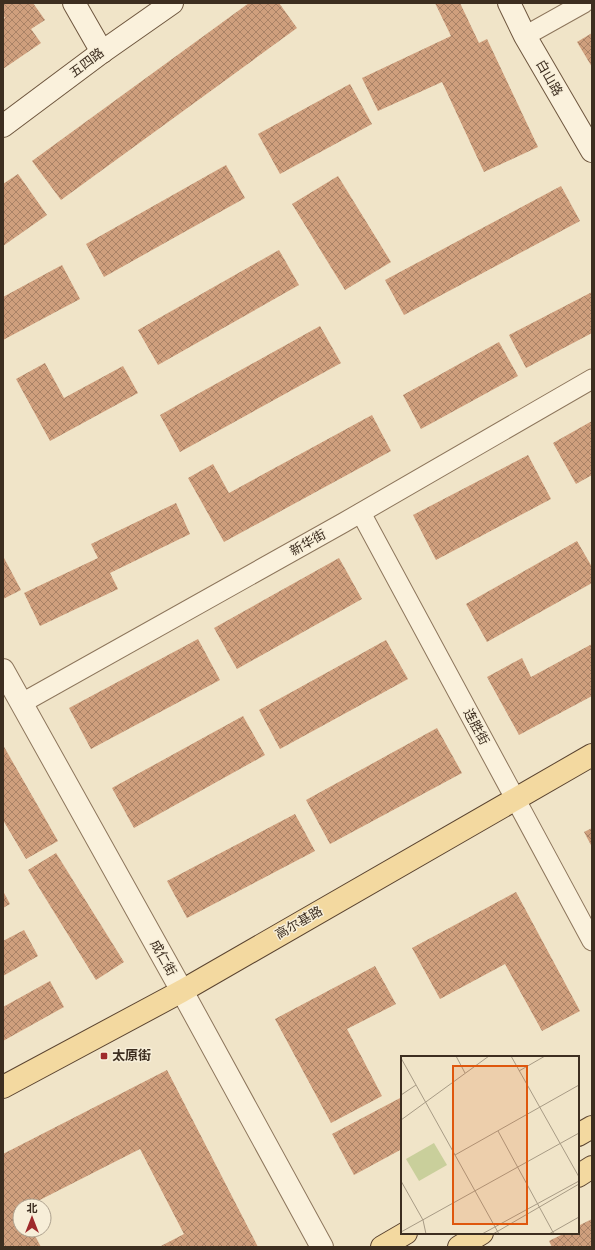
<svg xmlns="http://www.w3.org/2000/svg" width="595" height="1250" font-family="Spectral,'Noto Sans SC',serif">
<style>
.building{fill:url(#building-cross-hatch)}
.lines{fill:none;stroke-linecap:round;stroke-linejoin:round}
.minor-casing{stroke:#8d765c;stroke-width:21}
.tertiary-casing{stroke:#8d765c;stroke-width:24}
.secondary-casing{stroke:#6f573f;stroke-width:24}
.primary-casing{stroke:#5b4430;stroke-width:24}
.minor{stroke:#faf1dc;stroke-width:19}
.tertiary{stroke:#faf1dc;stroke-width:22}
.secondary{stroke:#faf1dc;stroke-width:22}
.primary{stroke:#f3d9a0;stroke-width:22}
.poi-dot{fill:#9e2a2b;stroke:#f7eed8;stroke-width:1.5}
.labels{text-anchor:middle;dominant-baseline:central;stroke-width:3;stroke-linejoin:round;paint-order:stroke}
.street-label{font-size:13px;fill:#3d2e20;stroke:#f7eed8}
.poi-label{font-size:13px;font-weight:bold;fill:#3d2e20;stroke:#f7eed8;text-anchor:start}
.inset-road{fill:none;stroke:#a89b85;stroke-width:1}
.view{fill:#df570d;fill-opacity:0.15;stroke:#df570d;stroke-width:2}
.inset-edge{fill:none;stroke:#3d2e20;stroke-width:2}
</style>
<defs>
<pattern id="building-cross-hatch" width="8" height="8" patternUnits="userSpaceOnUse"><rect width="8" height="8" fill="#cf9f7d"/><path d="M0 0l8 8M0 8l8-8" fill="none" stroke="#a98266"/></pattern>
</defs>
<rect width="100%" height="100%" fill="#f0e4c8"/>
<g class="building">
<path d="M 3,3 L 33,3 L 45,20 L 31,29 L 41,43 L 3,69 L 3,19 L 5,18 L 3,15 Z"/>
<path d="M 249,3 L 279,3 L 297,28 L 61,200 L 32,161 Z"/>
<path d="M 435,3 L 460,3 L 479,43 L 487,39 L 538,147 L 484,172 L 442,82 L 378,111 L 362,78 L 451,36 Z"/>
<path d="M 592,33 L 592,67 L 577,42 Z"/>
<path d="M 350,84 L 372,124 L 280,174 L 258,134 Z"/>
<path d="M 226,165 L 245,198 L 104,277 L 86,244 Z"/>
<path d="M 18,174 L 47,215 L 3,246 L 3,184 Z"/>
<path d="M 338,176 L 391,262 L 345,290 L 292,204 Z"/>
<path d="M 561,186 L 580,221 L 404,315 L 385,280 Z"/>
<path d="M 279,250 L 299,285 L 158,365 L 138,330 Z"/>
<path d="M 62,265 L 80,299 L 3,340 L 3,297 Z"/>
<path d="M 592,292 L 592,333 L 526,368 L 509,335 Z"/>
<path d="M 320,326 L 341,363 L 180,452 L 160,415 Z"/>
<path d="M 499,342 L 518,376 L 421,429 L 403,395 Z"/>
<path d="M 45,363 L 64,398 L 123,366 L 138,393 L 50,441 L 16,379 Z"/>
<path d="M 372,415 L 391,451 L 224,542 L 188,478 L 213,464 L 229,493 Z"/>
<path d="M 592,421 L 592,475 L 576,484 L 553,443 Z"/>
<path d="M 528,455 L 551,499 L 436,560 L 413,515 Z"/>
<path d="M 176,503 L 190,534 L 110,573 L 118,589 L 40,626 L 24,593 L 98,558 L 91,544 Z"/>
<path d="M 577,541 L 592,567 L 592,583 L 487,642 L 466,604 Z"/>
<path d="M 3,556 L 21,590 L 3,599 Z"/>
<path d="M 339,558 L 362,599 L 237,669 L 214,628 Z"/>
<path d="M 198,639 L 220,680 L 91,749 L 69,708 Z"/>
<path d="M 386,640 L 408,679 L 280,749 L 259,710 Z"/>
<path d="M 592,644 L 592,696 L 519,735 L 487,677 L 522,658 L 531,677 Z"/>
<path d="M 243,716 L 265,755 L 134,828 L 112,788 Z"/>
<path d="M 437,728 L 462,773 L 330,844 L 306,800 Z"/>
<path d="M 3,745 L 58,841 L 26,859 L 3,820 Z"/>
<path d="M 295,814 L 315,851 L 187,918 L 167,881 Z"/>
<path d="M 592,828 L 592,847 L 584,832 Z"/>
<path d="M 56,853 L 124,962 L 96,980 L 28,870 Z"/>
<path d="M 3,891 L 10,904 L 3,908 Z"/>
<path d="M 516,892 L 580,1011 L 542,1031 L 505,964 L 440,999 L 412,948 Z"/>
<path d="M 24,930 L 38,956 L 3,976 L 3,941 Z"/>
<path d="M 375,966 L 396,1004 L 347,1029 L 382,1096 L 331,1123 L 275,1019 Z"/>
<path d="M 50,981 L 64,1007 L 3,1041 L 3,1007 Z"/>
<path d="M 167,1070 L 258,1247 L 159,1247 L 184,1234 L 140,1149 L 28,1206 L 20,1206 L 20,1230 L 32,1230 L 41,1247 L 3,1247 L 3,1154 Z"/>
<path d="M 402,1097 L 402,1149 L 354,1175 L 332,1134 Z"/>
<path d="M 592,1219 L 592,1247 L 552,1247 L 549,1241 L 565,1233 L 578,1233 L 578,1226 Z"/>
</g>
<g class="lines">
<g class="minor-casing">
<g id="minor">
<path d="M 525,36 L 584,3"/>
<path d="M 361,513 L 592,941"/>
<path d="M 22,703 L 343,523 L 592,379"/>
</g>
</g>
<g class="tertiary-casing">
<path id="tertiary" d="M 3,670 L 182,991 L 322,1247"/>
</g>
<g class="secondary-casing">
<g id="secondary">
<path d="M 74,3 L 102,52"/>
<path d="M 509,3 L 525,36 L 592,151"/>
<path d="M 3,126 L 102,52 L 172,3"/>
</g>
</g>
<g class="primary-casing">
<g id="primary">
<path d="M 3,1087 L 182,991 L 592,755"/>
<path d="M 578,1135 L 592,1127"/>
<path d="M 578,1176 L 592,1167"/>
<path d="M 382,1247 L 406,1233"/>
<path d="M 459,1247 L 482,1233"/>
</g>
</g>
<use href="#minor" class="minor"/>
<use href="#tertiary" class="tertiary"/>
<use href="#secondary" class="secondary"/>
<use href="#primary" class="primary"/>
</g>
<rect class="poi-dot" x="100" y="1052" width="8" height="8" rx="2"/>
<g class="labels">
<g class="street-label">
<text transform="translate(87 63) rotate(-37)">五四路</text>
<text transform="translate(549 78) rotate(60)">白山路</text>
<text transform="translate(308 543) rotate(-29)">新华街</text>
<text transform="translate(476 727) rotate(62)">连胜街</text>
<text transform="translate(299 923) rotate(-30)">高尔基路</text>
<text transform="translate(163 958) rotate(61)">成仁街</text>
</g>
<g class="poi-label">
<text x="112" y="1056">太原街</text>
</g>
</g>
<g transform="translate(401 1056)">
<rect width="178" height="178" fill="#f0e4c8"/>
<path d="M 33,87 L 46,109 L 18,125 L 5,103 Z" fill="#c9cf9b"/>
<path class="inset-road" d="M 55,0 L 64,17M 110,0 L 178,121M 0,2 L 98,178M 118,15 L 144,0M 0,39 L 15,29M 0,64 L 88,0M 97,75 L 153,178M 54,99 L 178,29M 0,125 L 22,164M 22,164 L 25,178M 0,176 L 178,77M 81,178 L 178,125M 92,178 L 178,128M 148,178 L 178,161"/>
<path class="view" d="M 52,10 L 126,10 L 126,168 L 52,168 Z"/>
<rect width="178" height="178" class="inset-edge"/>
</g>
<rect width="595" height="1250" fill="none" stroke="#3d2e20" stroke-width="8"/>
<g transform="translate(32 1218)"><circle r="19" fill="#f7eed8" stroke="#ada18e"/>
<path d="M0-3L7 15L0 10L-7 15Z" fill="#9e2a2b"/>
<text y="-6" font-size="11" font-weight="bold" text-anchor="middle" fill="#3d2e20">北</text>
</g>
</svg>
